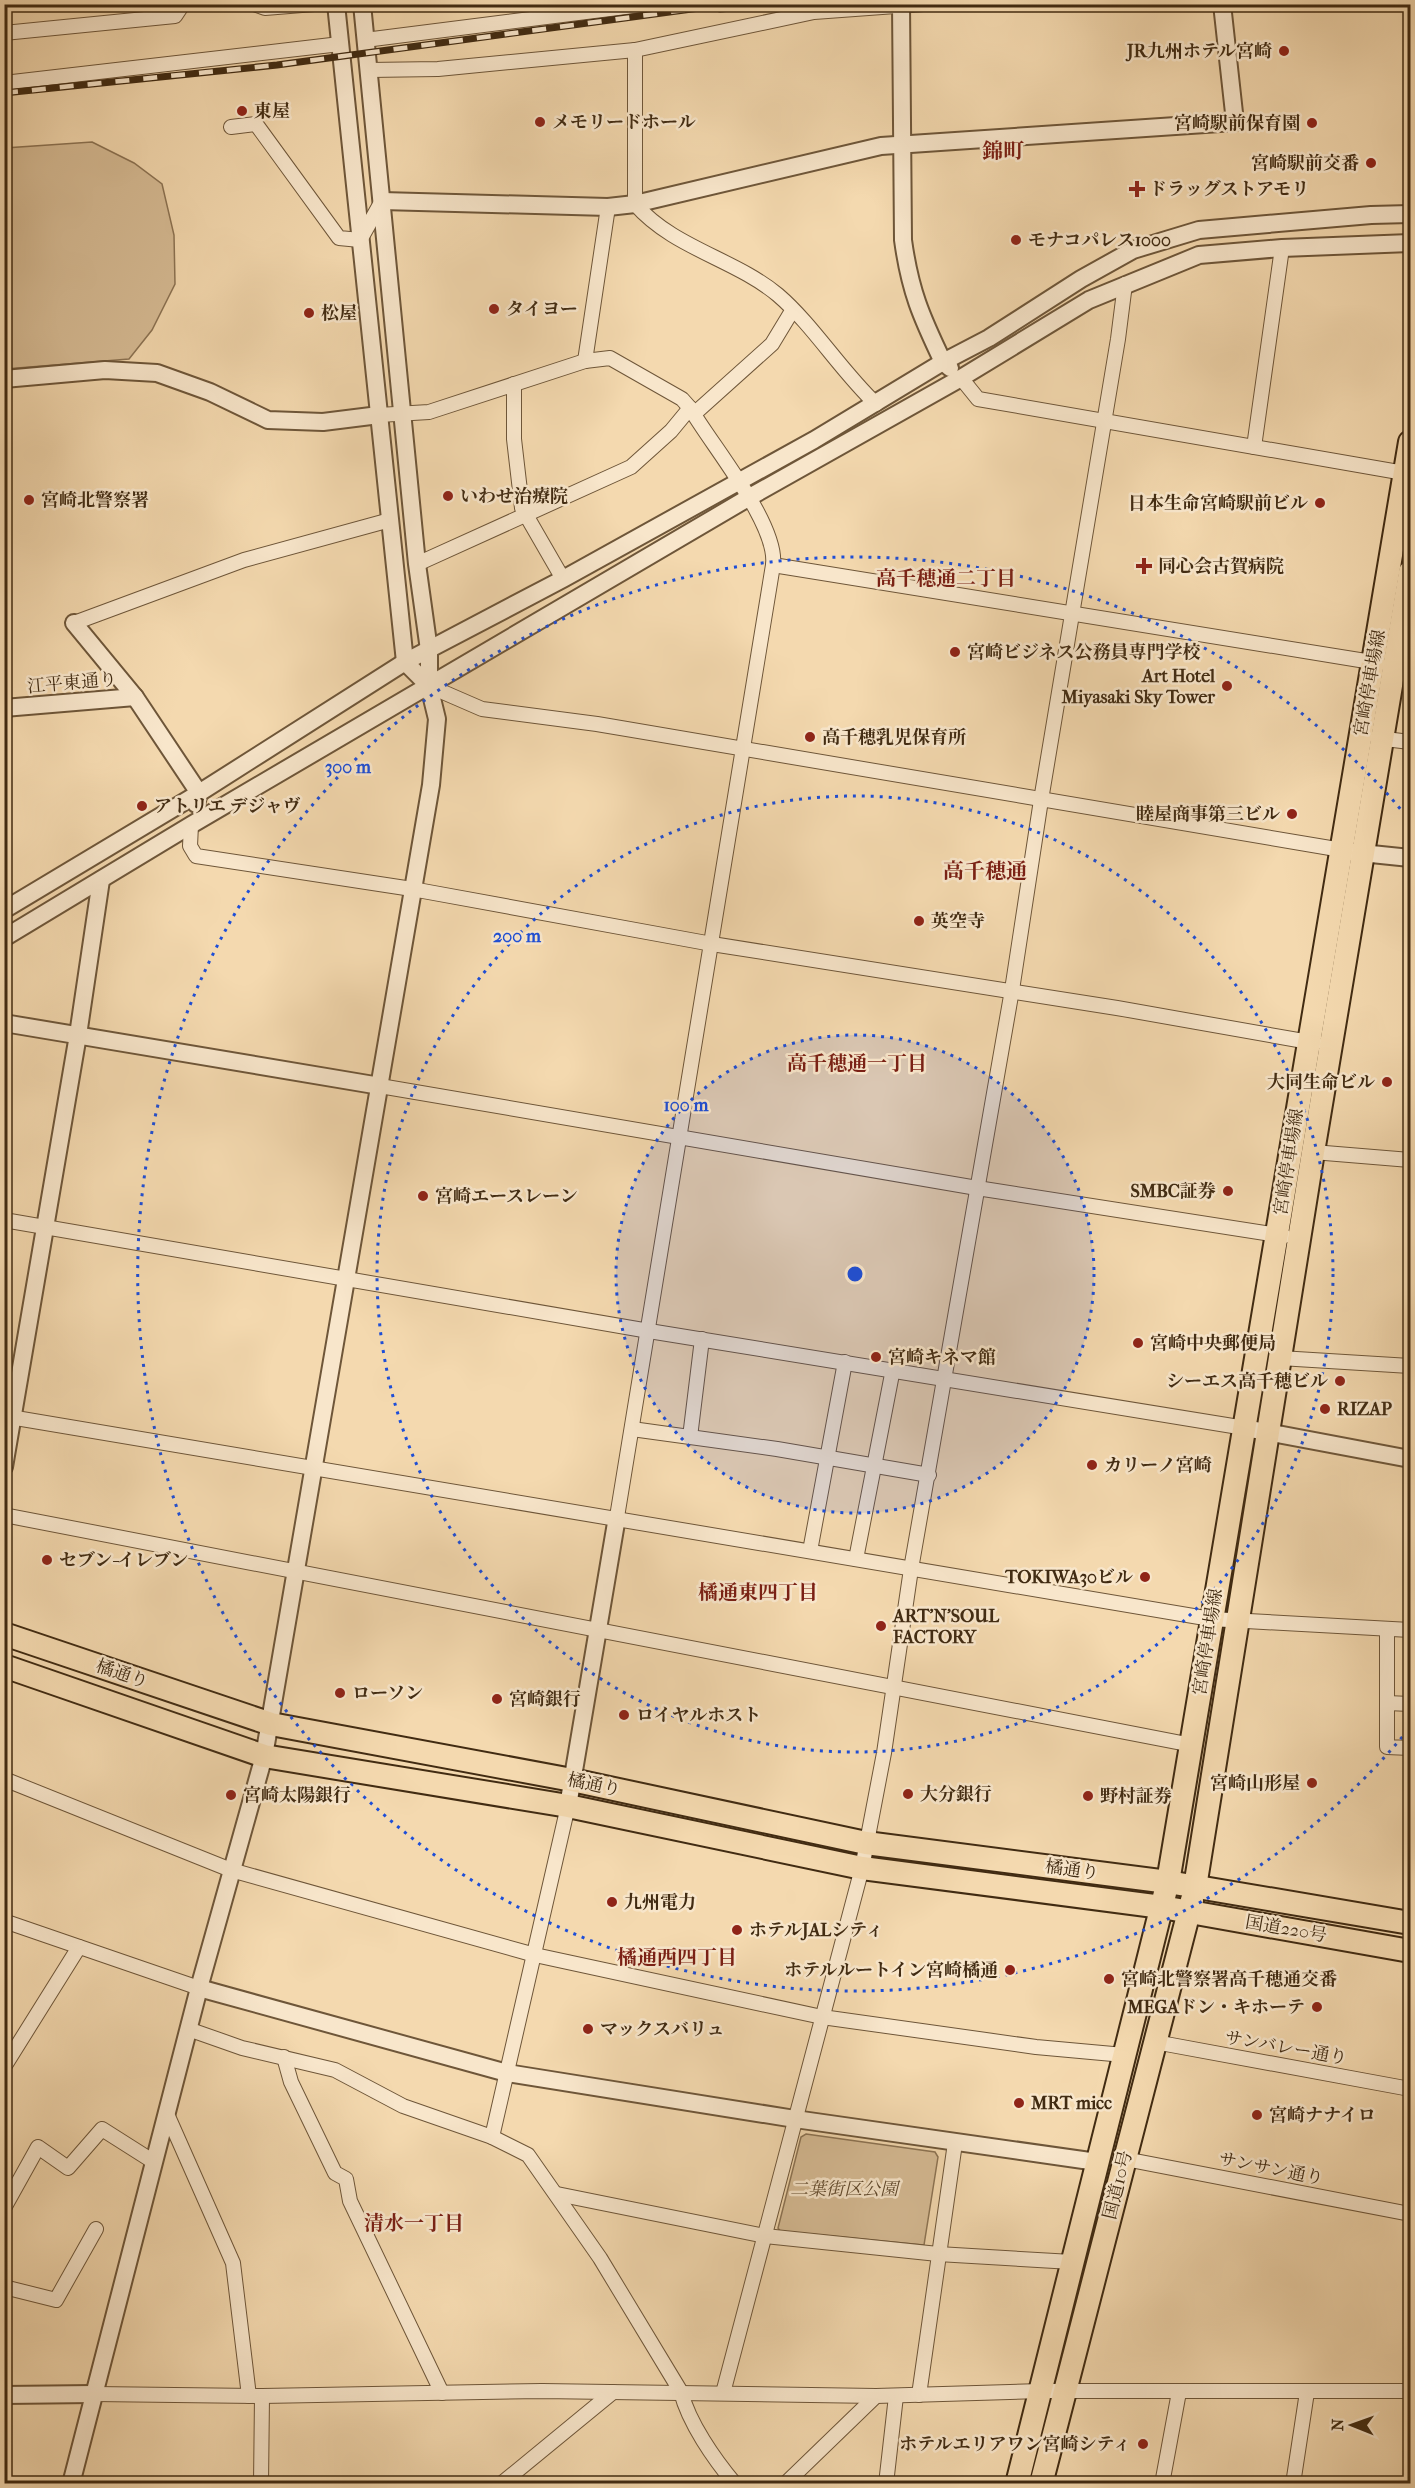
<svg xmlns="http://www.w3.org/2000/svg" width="1415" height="2488" font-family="'IM FELL French Canon','Noto Serif JP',serif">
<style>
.green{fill:#d6bb94;stroke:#8c7353;stroke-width:1.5}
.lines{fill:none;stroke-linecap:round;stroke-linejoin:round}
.minor-casing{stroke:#6e5639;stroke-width:16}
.tertiary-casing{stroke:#6e5639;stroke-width:20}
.primary-casing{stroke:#412b12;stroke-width:26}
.trunk-casing{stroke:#412b12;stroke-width:26}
.minor{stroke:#f8e6cb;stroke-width:14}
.tertiary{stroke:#f8e6cb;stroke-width:16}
.primary{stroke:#f4d9af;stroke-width:22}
.trunk{stroke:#f4d9af;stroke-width:22}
.rail-casing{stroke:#412b12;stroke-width:7}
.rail{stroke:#f8e6cb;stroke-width:4.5;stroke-dasharray:14;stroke-linecap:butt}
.ring{fill:none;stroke:#1d4ed8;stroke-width:3;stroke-dasharray:3 6}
.poi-dot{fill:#8f2418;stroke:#f8e6cb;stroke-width:2}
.labels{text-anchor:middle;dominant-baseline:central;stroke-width:5;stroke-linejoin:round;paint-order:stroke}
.poi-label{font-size:18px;font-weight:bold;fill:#412b12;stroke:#f8e6cb;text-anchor:start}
.street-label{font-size:18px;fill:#412b12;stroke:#f8e6cb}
.park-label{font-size:18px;font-style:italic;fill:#5f482c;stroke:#f8e6cb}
.neighbourhood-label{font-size:20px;font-weight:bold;fill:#7a1f14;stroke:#f8e6cb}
.quarter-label{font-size:21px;font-weight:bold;fill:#7a1f14;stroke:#f8e6cb}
.centre{fill:#1d4ed8;stroke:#f8e6cb;stroke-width:3}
.ring-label{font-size:18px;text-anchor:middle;font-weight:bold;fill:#1d4ed8;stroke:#f8e6cb;stroke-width:5;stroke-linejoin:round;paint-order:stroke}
</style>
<rect width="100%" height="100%" fill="#f4d9af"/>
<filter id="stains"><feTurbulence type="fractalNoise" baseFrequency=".00333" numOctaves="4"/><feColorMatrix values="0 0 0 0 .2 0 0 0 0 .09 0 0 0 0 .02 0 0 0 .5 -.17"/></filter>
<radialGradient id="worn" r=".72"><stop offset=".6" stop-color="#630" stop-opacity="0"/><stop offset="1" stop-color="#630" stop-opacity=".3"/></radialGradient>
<g class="green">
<path d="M 92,142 L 134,163 L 162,184 L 174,235 L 175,284 L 152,330 L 129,359 L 5,369 L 5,148 Z"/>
<path d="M 806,2134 L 935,2152 L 938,2157 L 924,2245 L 780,2231 L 778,2228 L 801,2137 Z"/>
</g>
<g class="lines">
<g class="minor-casing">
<g id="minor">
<path d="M 254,4 L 265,8 L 314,4"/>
<path d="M 4,33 L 175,16 L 183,4"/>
<path d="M 365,40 L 649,4"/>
<path d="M 635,50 L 635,204 C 673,248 735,259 778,295 C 813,325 841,371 876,404"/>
<path d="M 369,70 L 438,69 L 635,50 L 814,12 L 923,4"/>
<path d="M 4,83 L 340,44"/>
<path d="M 231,127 L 256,124 L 339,238 L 360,240 L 382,201"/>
<path d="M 585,361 L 608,207"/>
<path d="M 961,378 L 978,399 L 1410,474"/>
<path d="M 514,384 L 514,439 L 522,508 L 563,579"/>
<path d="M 694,414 L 772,344 L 792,311"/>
<path d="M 379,415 L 429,412 L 585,361 L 610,358 L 682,399 L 690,408 C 712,446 778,524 773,565 L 617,1517"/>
<path d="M 1254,447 L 1282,248"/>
<path d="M 417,564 L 631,467 L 671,431 L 690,408"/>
<path d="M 773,565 L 1378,663"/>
<path d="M 74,623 L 244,560 L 390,520"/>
<path d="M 429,686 L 482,709 L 597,724 L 1342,850"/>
<path d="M 1377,738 L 1410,742"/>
<path d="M 191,825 L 190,846 L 196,856 L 412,889 L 712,944 L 1117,1008 L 1315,1043"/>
<path d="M 380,1086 L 977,1188 L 1284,1236"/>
<path d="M 1313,1152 L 1410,1160"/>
<path d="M 4,1220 L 649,1331 L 1245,1428"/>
<path d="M 1280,1358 L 1410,1366"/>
<path d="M 4,1416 L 1211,1619 L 1410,1630"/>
<path d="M 632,1429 L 777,1449 L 929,1475"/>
<path d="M 690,1437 L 702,1339"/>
<path d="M 4,1515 L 1192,1745"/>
<path d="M 810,1551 L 845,1362"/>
<path d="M 856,1559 L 893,1369"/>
<path d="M 1387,1630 L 1387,1747 L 1410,1748"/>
<path d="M 1387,1703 L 1410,1704"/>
<path d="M 4,1779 L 231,1870 L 535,1955 L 822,2017 L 1036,2047 L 1124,2055"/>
<path d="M 4,1921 L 199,1988"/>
<path d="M 188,2029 L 242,2048 L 335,2070 L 403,2106 L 492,2137 L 528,2155 L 600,2258 L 681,2392 C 689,2423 714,2459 735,2484"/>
<path d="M 1155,2042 L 1410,2089"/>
<path d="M 284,2057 L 291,2082 L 335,2173 L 346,2179 L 350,2201 L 442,2393"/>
<path d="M 4,2067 L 79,1947"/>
<path d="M 167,2114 L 233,2263 L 249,2396"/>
<path d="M 492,2137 L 568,1806"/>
<path d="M 1125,2159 L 1410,2214"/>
<path d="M 557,2194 L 765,2236 L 938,2254 L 1072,2262"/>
<path d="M 4,2208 L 38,2147 L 68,2168 L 102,2129 L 154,2162"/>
<path d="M 4,2287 L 56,2300 L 96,2229"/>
<path d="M 723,2393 L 862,1868 L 884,1753 L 911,1569 L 1012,990 L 1041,800 L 1118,339 L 1125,284"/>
<path d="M 94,2394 L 262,2396 L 542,2391 L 876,2396 L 1041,2391 L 1410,2391"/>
<path d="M 919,2395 L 955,2143"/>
<path d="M 261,2484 L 262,2396"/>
<path d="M 501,2484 L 613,2392"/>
<path d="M 785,2484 L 876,2396"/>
<path d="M 886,2484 L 896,2396"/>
<path d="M 1162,2484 L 1179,2392"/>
<path d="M 1293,2484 L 1307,2392"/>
</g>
</g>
<g class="tertiary-casing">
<g id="tertiary">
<path d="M 336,4 L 405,662 L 429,686"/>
<path d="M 901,4 L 903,240 C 910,291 921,316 943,362 L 950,368"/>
<path d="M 382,201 L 608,207 L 635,204 L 881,146 L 1235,122 L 1222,4"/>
<path d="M 4,379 L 105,370 L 157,373 L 210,392 L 268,420 L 323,422 L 379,415"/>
<path d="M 74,623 L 135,697 L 199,793 L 196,804"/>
<path d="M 4,708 L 135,697"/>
<path d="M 1352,852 L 1410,858"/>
<path d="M 4,910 L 199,793 L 405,662 L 563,579 L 814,440 L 943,362 L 989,338 L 1081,279 L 1133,250 L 1199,230 L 1371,215 L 1410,214"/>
<path d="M 4,938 L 191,825 L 748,498 L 961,378 L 1089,300 L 1199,255 L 1282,248 L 1410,243"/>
<path d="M 4,1023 L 380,1086"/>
<path d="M 1245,1428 L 1410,1459"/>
<path d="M 4,1467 L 78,1035 L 101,880"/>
<path d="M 568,1806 L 617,1517"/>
<path d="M 199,1988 L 507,2073 L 795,2119 L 1097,2162"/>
<path d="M 4,2395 L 94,2394"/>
<path d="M 71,2484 L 199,1988 L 264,1756 L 431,785 L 437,719 L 429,686 L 429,650 L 417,564 L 362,4"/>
</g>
</g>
<g class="primary-casing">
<g id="primary">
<path d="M 1168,1882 L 1410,442"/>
<path d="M 1195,1887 L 1313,1152 L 1410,572"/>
</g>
</g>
<g class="trunk-casing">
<g id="trunk">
<path d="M 4,1634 L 271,1724 L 572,1780 L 866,1843 L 1168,1882 L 1410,1923"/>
<path d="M 4,1666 L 264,1756 L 568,1806 L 862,1868 L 1162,1907 L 1410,1951"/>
<path d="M 1017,2484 L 1165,1893"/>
<path d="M 1041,2484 L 1192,1900"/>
</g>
</g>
<use href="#minor" class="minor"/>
<use href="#tertiary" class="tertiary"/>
<use href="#primary" class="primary"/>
<use href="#trunk" class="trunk"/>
<g class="rail-casing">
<g id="rail">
<path d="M 720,9 L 777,4"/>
<path d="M 4,93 L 277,65 L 729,4"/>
</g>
</g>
<use href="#rail" class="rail"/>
</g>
<circle cx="855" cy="1274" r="239" fill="#1d4ed8" fill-opacity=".12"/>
<g class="ring">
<circle cx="855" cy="1274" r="239"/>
<circle cx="855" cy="1274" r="478"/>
<path d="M1408 1730A717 717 0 1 1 1408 818"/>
</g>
<g class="poi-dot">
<circle cx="1284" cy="51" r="6"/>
<circle cx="242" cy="111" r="6"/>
<circle cx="540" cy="122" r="6"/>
<circle cx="1312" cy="123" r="6"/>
<circle cx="1371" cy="163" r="6"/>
<path d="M1134 180h6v6h6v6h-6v6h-6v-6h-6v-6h6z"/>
<circle cx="1016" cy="240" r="6"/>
<circle cx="494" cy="309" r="6"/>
<circle cx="309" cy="313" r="6"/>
<circle cx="448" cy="496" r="6"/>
<circle cx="29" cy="500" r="6"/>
<circle cx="1320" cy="503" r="6"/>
<path d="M1141 557h6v6h6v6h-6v6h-6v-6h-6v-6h6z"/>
<circle cx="955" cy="652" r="6"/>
<circle cx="1227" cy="686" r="6"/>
<circle cx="810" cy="737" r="6"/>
<circle cx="142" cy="806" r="6"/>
<circle cx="1292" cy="814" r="6"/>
<circle cx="919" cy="921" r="6"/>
<circle cx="1387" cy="1082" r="6"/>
<circle cx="1228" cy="1191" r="6"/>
<circle cx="423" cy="1196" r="6"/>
<circle cx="1138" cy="1343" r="6"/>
<circle cx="876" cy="1357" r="6"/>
<circle cx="1340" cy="1381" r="6"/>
<circle cx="1325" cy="1409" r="6"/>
<circle cx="1092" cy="1465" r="6"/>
<circle cx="47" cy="1560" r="6"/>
<circle cx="1145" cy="1577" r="6"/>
<circle cx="881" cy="1626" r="6"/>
<circle cx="340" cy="1693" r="6"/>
<circle cx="497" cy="1699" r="6"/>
<circle cx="624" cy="1715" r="6"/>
<circle cx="1312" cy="1783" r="6"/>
<circle cx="908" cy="1794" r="6"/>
<circle cx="231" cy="1795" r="6"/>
<circle cx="1088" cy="1796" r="6"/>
<circle cx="612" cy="1902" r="6"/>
<circle cx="737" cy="1930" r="6"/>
<circle cx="1010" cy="1970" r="6"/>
<circle cx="1109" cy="1979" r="6"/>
<circle cx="1317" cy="2007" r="6"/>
<circle cx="588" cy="2029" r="6"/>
<circle cx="1019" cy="2103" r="6"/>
<circle cx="1257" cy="2115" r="6"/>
<circle cx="1143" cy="2444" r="6"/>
</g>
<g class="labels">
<g class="poi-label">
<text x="1272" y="51" text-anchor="end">JR九州ホテル宮崎</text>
<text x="254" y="111">東屋</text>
<text x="552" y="122">メモリードホール</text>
<text x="1300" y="123" text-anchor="end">宮崎駅前保育園</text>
<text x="1359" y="163" text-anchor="end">宮崎駅前交番</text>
<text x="1149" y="189">ドラッグストアモリ</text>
<text x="1028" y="240">モナコパレス1000</text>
<text x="506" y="309">タイヨー</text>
<text x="321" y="313">松屋</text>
<text x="460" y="496">いわせ治療院</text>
<text x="41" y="500">宮崎北警察署</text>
<text x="1308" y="503" text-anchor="end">日本生命宮崎駅前ビル</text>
<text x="1158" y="566">同心会古賀病院</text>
<text x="967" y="652">宮崎ビジネス公務員専門学校</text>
<text x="1215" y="676" text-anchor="end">Art Hotel<tspan x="1215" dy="21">Miyasaki Sky Tower</tspan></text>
<text x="822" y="737">高千穂乳児保育所</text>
<text x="154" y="806">アトリエ デジャヴ</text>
<text x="1280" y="814" text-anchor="end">睦屋商事第三ビル</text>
<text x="931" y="921">英空寺</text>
<text x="1375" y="1082" text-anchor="end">大同生命ビル</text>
<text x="1216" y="1191" text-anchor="end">SMBC証券</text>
<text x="435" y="1196">宮崎エースレーン</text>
<text x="1150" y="1343">宮崎中央郵便局</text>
<text x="888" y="1357">宮崎キネマ館</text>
<text x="1328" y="1381" text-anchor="end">シーエス高千穂ビル</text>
<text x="1337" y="1409">RIZAP</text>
<text x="1104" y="1465">カリーノ宮崎</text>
<text x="59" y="1560">セブン-イレブン</text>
<text x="1133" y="1577" text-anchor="end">TOKIWA30ビル</text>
<text x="893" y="1616">ART'N'SOUL<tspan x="893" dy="21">FACTORY</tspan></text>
<text x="352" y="1693">ローソン</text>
<text x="509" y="1699">宮崎銀行</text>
<text x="636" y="1715">ロイヤルホスト</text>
<text x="1300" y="1783" text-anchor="end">宮崎山形屋</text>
<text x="920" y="1794">大分銀行</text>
<text x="243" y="1795">宮崎太陽銀行</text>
<text x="1100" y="1796">野村証券</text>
<text x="624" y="1902">九州電力</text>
<text x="749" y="1930">ホテルJALシティ</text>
<text x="998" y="1970" text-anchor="end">ホテルルートイン宮崎橘通</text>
<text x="1121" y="1979">宮崎北警察署高千穂通交番</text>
<text x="1305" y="2007" text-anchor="end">MEGAドン・キホーテ</text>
<text x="600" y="2029">マックスバリュ</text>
<text x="1031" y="2103">MRT micc</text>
<text x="1269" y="2115">宮崎ナナイロ</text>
<text x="1131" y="2444" text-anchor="end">ホテルエリアワン宮崎シティ</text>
</g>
<g class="street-label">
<text transform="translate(72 683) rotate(-5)">江平東通り</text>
<text transform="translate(1370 683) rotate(-80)">宮崎停車場線</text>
<text transform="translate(1289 1162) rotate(-81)">宮崎停車場線</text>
<text transform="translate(1208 1642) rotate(-81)">宮崎停車場線</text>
<text transform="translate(122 1674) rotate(19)">橘通り</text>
<text transform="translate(594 1785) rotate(12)">橘通り</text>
<text transform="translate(1072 1870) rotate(8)">橘通り</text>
<text transform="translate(1286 1929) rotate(10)">国道220号</text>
<text transform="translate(1286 2048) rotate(10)">サンバレー通り</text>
<text transform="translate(1271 2169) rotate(11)">サンサン通り</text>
<text transform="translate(1118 2185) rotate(-76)">国道10号</text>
</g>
<g class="park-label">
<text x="844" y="2189">二葉街区公園</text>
</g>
<g class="neighbourhood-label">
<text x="946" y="578">高千穂通二丁目</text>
<text x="857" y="1063">高千穂通一丁目</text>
<text x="758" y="1592">橘通東四丁目</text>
<text x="677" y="1957">橘通西四丁目</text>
<text x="414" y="2223">清水一丁目</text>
</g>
<g class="quarter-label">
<text x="1003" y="151">錦町</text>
<text x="985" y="871">高千穂通</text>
</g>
</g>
<circle cx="855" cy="1274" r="9" class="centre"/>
<g class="ring-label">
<text x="348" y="773">300 m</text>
<text x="517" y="942">200 m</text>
<text x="686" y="1111">100 m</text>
</g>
<rect width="1415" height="2488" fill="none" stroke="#f4d9af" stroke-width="24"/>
<rect x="6" y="6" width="1403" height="2476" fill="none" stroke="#412b12" stroke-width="3"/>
<rect x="12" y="12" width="1391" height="2464" fill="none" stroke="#412b12" stroke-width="1.5"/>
<g transform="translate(1352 2425) rotate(271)" stroke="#f8e6cb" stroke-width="4.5" paint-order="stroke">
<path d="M0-4.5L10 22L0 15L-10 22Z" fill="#412b12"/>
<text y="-9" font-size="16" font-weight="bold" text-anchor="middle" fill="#412b12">N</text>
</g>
<rect width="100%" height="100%" filter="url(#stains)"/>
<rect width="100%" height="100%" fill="url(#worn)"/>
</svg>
